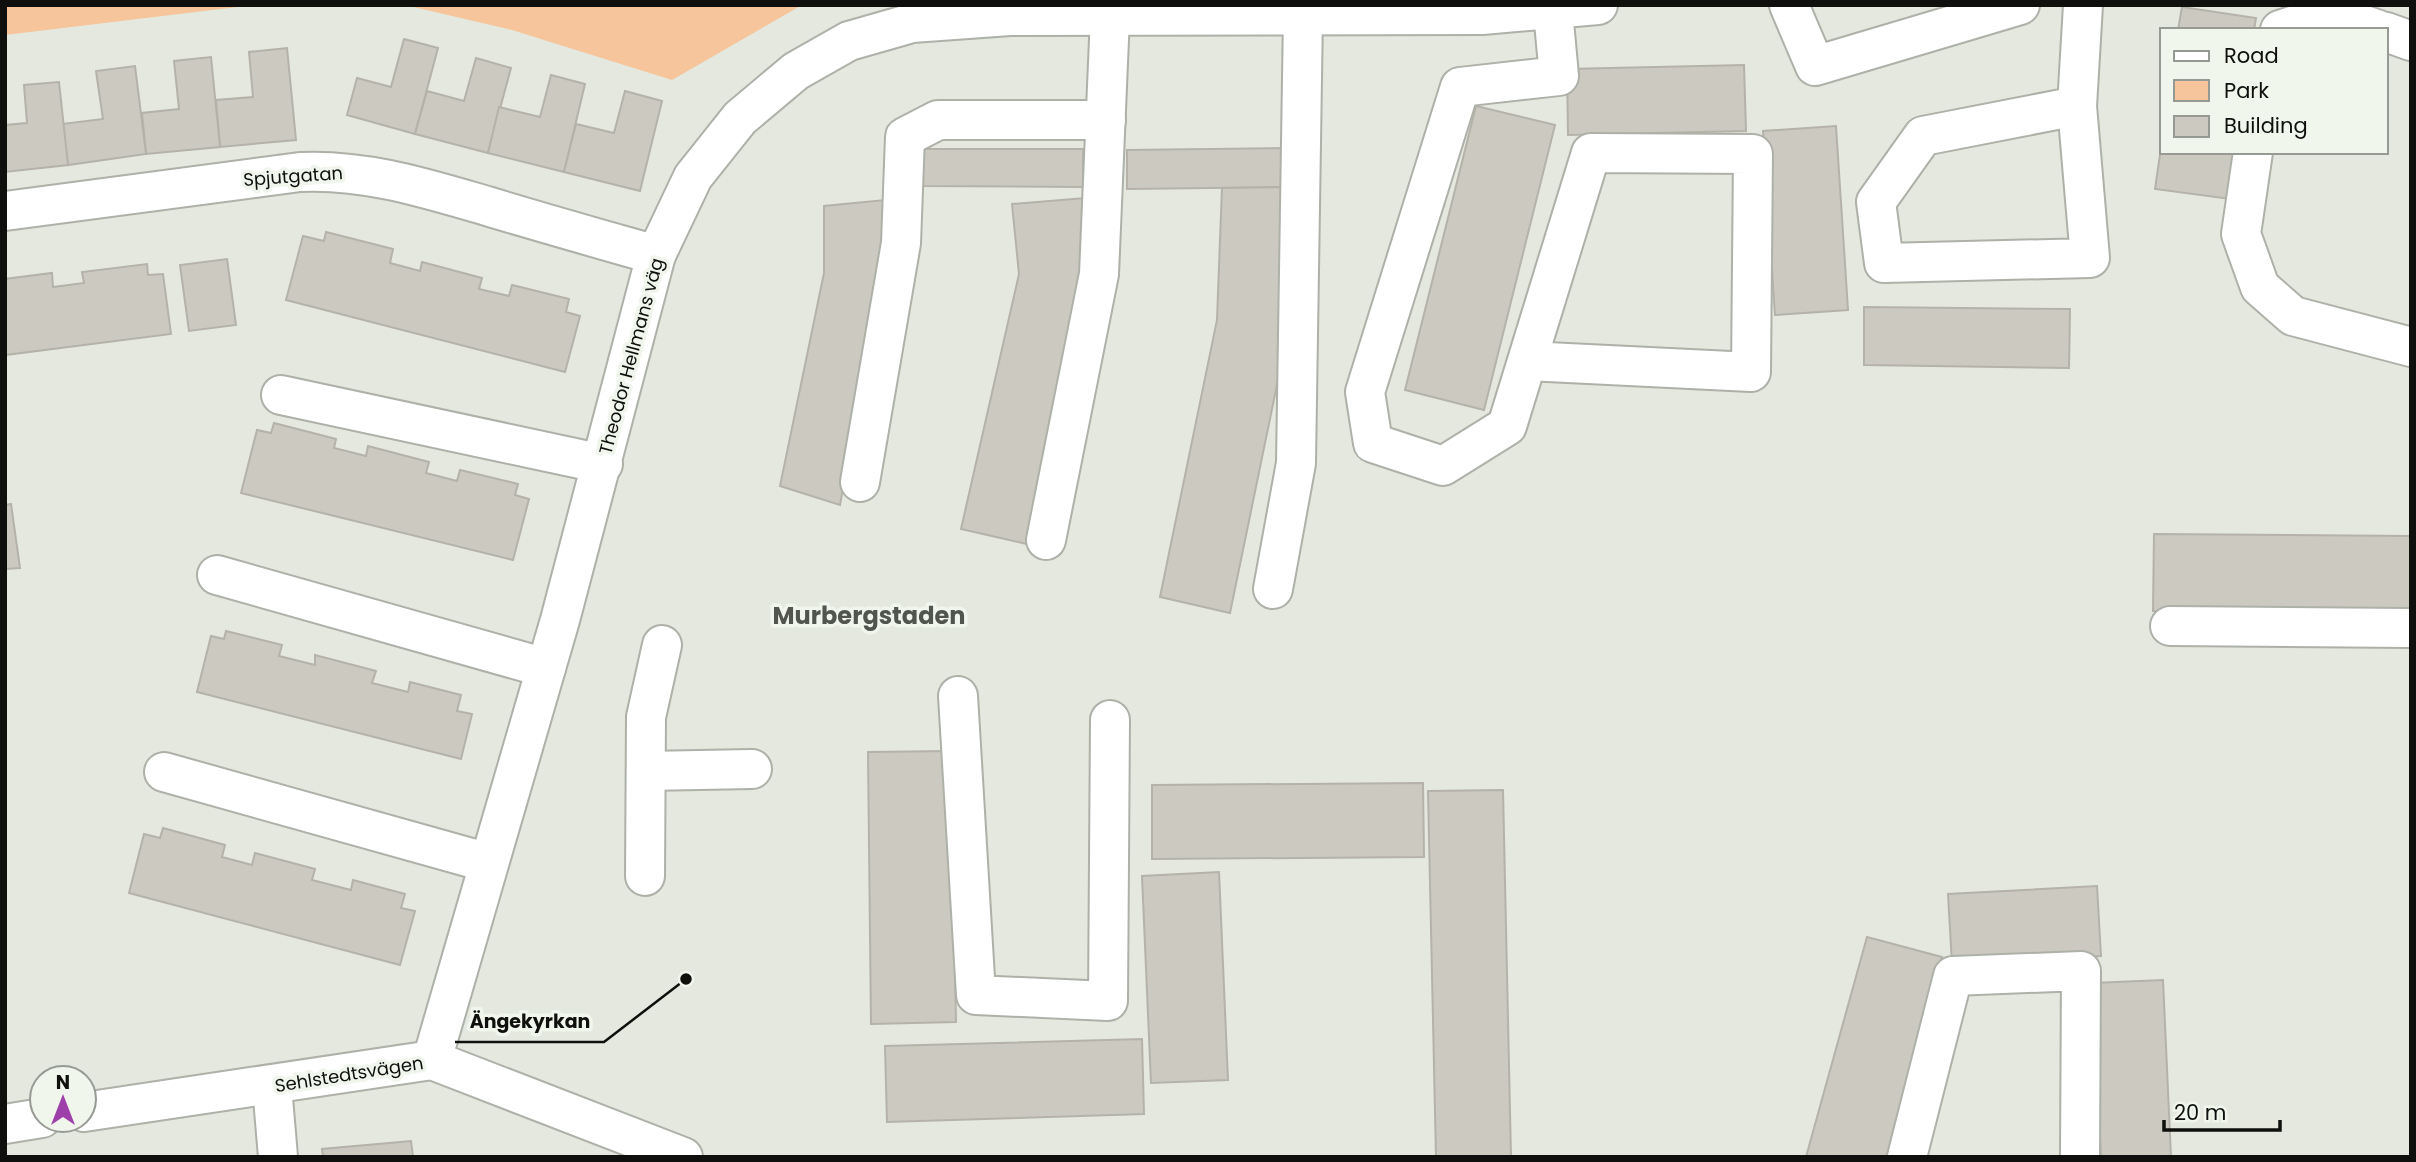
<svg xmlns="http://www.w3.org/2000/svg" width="2416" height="1162" font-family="Poppins,sans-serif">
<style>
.green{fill:#f6c59b}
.building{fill:#cccac0;stroke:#b4b2a9;stroke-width:2}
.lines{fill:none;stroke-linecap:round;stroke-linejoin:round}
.minor-casing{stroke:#adb1a8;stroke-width:42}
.minor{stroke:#fff;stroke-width:38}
.labels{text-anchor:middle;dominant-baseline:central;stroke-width:7;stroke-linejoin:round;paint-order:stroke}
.street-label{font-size:18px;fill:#0f100d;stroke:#f1f6ec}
.district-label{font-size:24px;font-weight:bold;fill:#51554d;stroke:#f1f6ec}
.leader{fill:none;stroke:#0f100d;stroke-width:2.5}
.callout-dot{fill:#0f100d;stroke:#f1f6ec;stroke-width:2.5}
.callout-label{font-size:19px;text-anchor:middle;font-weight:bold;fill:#0f100d;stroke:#f1f6ec;stroke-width:7;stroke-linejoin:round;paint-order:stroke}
</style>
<rect width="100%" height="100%" fill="#e4e8df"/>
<g class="green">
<path d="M 5,5 L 254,5 L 5,35 Z"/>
<path d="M 405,5 L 802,5 L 672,80 L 512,30 Z"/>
</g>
<g class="building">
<path d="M 2182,7 L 2256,18 L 2254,30 L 2178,30 Z"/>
<path d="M 404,39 L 438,48 L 415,134 L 347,115 L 357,78 L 391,87 Z"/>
<path d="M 287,48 L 296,140 L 220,147 L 216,100 L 253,97 L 249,52 Z"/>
<path d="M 211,57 L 220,147 L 146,154 L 142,113 L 179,109 L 174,61 Z"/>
<path d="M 476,58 L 511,68 L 488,153 L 415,134 L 427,91 L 464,101 Z"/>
<path d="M 1744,65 L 1746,131 L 1568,135 L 1567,69 Z"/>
<path d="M 135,66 L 146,154 L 68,165 L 62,124 L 103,119 L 96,71 Z"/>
<path d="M 551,75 L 585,84 L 564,172 L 488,153 L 499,107 L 540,117 Z"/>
<path d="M 59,82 L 68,165 L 5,172 L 5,125 L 27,123 L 24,85 Z"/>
<path d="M 625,91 L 662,101 L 640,191 L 564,172 L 576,124 L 614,133 Z"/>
<path d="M 1476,106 L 1555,125 L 1484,410 L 1405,390 Z"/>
<path d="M 1836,126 L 1848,310 L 1775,315 L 1763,131 Z"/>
<path d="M 2162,141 L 2162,152 L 2237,152 L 2230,199 L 2155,189 Z"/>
<path d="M 1285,148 L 1286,187 L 1127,189 L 1127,150 Z"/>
<path d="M 921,149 L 1083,149 L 1083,187 L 921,186 Z"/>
<path d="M 1286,187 L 1292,312 L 1230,613 L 1160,597 L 1217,320 L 1222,188 Z"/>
<path d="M 1085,198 L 1091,274 L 1031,545 L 961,529 L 1019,274 L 1012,204 Z"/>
<path d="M 885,200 L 882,270 L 840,505 L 780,486 L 824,273 L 824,206 Z"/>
<path d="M 326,232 L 393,249 L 390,263 L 420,271 L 422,262 L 482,278 L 479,289 L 509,296 L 512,285 L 569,299 L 566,312 L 580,316 L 565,372 L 286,300 L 303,236 L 324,241 Z"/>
<path d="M 227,259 L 236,325 L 189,331 L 180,265 Z"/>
<path d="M 147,264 L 148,275 L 163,274 L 171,334 L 5,355 L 5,279 L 52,273 L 53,287 L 84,283 L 82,272 Z"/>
<path d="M 1864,307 L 2070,309 L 2069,368 L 1864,365 Z"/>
<path d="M 274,423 L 336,439 L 334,448 L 366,456 L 368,446 L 429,462 L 426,473 L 457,481 L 460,470 L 518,484 L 515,495 L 529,499 L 513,560 L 241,493 L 257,430 L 271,433 Z"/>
<path d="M 11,504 L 20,568 L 5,569 L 5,505 Z"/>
<path d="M 2154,534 L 2411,536 L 2411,613 L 2153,611 Z"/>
<path d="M 226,631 L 282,645 L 279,656 L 315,665 L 315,655 L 376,671 L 372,683 L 408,692 L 410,682 L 461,695 L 457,711 L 472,714 L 461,759 L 197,692 L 211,636 L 224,639 Z"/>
<path d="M 951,751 L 956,1022 L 871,1024 L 868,752 Z"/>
<path d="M 1423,783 L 1424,857 L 1152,859 L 1152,785 Z"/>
<path d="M 1503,790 L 1511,1157 L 1436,1157 L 1428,791 Z"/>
<path d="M 163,828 L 225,845 L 222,857 L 252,865 L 255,853 L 315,869 L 312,880 L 351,890 L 353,880 L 405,894 L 401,908 L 415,911 L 400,965 L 129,893 L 144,834 L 160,838 Z"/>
<path d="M 1219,872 L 1228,1080 L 1151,1083 L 1142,876 Z"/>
<path d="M 2097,886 L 2101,956 L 1952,964 L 1948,894 Z"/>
<path d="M 1867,937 L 1942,957 L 1887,1157 L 1806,1157 Z"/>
<path d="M 2163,980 L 2171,1157 L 2101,1157 L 2093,983 Z"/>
<path d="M 1142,1039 L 1144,1114 L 887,1122 L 885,1046 Z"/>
<path d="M 411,1141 L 413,1157 L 323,1157 L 322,1149 Z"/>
</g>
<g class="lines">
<g class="minor-casing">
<g id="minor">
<path d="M 1789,5 L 1815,66 L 2020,5"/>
<path d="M 2280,30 L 2330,13 L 2379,30"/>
<path d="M 2386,32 L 2411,41"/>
<path d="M 2077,106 L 1923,136 L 1876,202 L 1884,263 L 2090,258 L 2077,106 L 2083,5"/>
<path d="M 2253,152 L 2241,234 L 2260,287 L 2293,316 L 2411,347"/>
<path d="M 5,211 L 300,172 C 365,169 425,188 487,206 C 543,223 600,239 656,255"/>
<path d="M 1527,361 L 1751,372 L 1753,154 L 1591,153 L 1507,426 L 1443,466 L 1373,443 L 1365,392 L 1460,87 L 1559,76 L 1553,11"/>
<path d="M 281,395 L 603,464"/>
<path d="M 860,482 L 901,243 L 905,137 L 938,120 L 1106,120"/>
<path d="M 1046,540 L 1099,274 L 1110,16"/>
<path d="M 217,575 L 546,668"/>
<path d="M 1273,589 L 1296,463 L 1303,15"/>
<path d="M 2170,626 L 2411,628"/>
<path d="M 958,696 L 976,995 L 1108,1001 L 1110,720"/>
<path d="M 646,771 L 752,769"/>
<path d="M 164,772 L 489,863"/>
<path d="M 645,876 L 646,717 L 662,645"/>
<path d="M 432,1060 L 560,620 L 656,255 L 693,177 L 740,118 L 796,71 L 849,41 L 912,23 L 1010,16 L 1482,15 L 1598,5"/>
<path d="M 272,1086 L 278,1157"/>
<path d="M 84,1112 L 432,1060 L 683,1157"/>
<path d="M 5,1124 L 42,1118"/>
<path d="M 1907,1157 L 1953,976 L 2081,971 L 2080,1157"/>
</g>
</g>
<use href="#minor" class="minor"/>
</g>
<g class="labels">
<g class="street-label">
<text transform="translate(293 176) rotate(-4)">Spjutgatan</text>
<text transform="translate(631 356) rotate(-75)">Theodor Hellmans väg</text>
<text transform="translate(349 1074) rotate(-9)">Sehlstedtsvägen</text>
</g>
<g class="district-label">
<text x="869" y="615">Murbergstaden</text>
</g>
</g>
<path class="leader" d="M686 979L604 1042H455"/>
<circle class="callout-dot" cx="686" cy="979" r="7"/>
<g class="callout-label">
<text x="530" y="1028">Ängekyrkan</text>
</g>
<rect width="2416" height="1162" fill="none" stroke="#0f100d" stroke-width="14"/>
<rect x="2160" y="28" width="228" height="126" fill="#f1f6ec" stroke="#979a93" stroke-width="2"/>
<rect x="2174" y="51" width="35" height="10" fill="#ffffff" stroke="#979a93" stroke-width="2"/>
<text x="2224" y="63" font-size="21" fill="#0f100d">Road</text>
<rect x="2174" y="80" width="35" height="21" fill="#f6c59b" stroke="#979a93" stroke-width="2"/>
<text x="2224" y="98" font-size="21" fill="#0f100d">Park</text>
<rect x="2174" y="116" width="35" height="21" fill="#cccac0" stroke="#979a93" stroke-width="2"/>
<text x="2224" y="133" font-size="21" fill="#0f100d">Building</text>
<g transform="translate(63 1099)"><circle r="33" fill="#f1f6ec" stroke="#979a93" stroke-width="2"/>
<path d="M0-5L12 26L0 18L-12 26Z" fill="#9e40aa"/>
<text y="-10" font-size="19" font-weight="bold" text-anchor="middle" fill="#0f100d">N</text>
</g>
<path d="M2164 1120v10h116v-10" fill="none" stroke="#0f100d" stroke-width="3.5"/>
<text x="2174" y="1120" font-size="21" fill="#0f100d" stroke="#f1f6ec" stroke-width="5" paint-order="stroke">20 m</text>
</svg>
